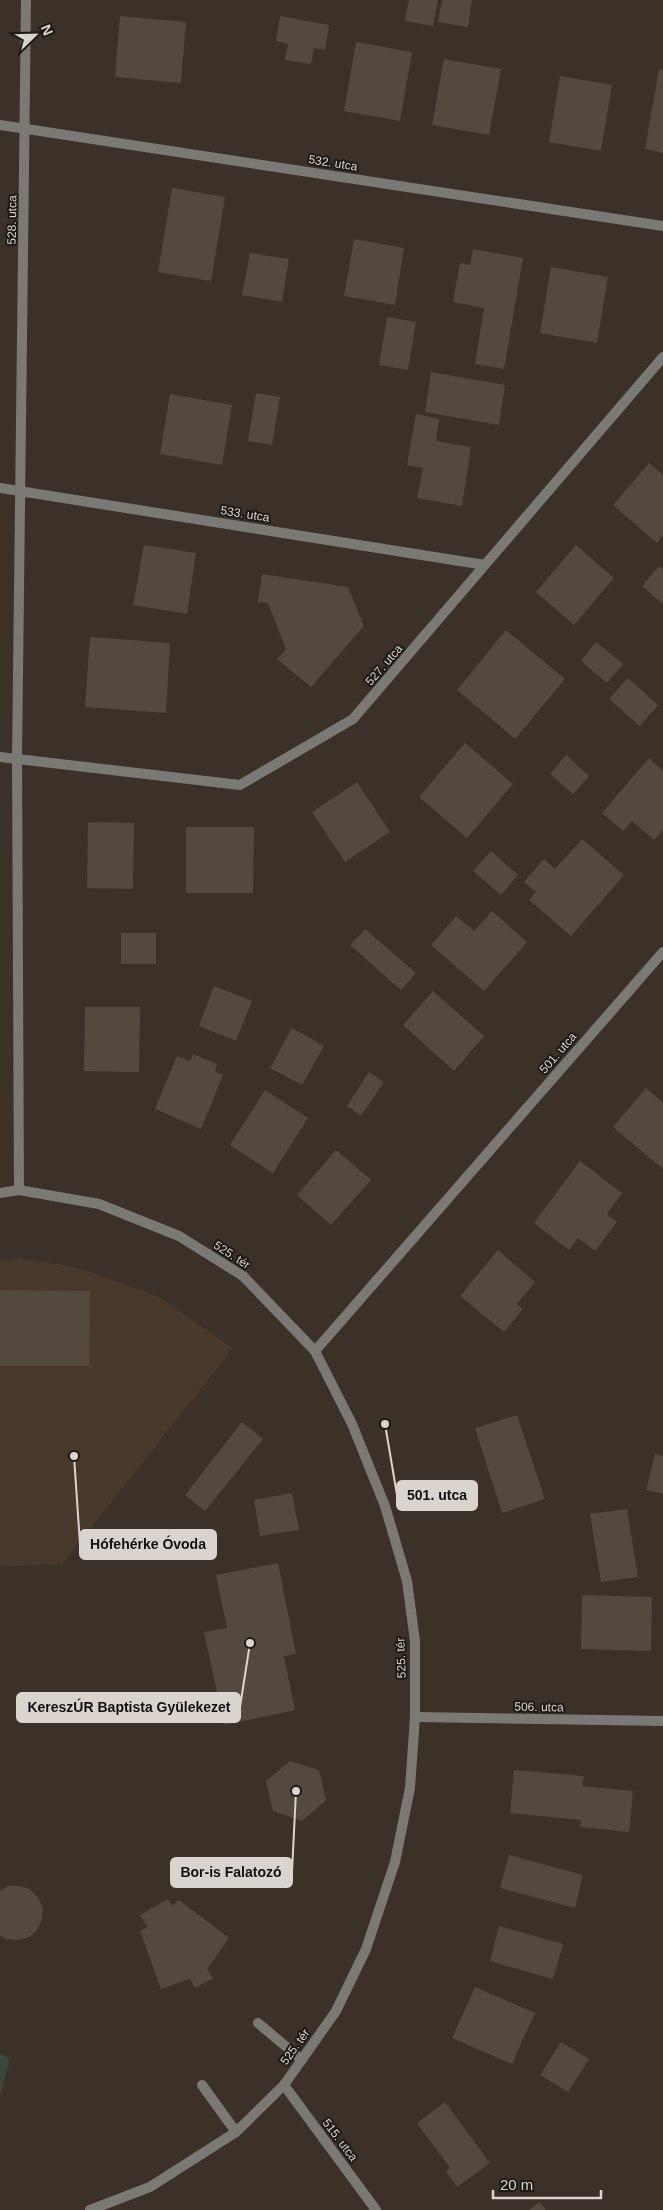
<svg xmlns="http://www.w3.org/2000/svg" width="663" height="2210" font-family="Helvetica,sans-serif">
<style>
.built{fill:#48392c}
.green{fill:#3a473a}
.building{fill:#53493f}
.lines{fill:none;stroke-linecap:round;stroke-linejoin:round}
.lane{stroke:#7b7973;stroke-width:10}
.street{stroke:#7b7973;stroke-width:10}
.labels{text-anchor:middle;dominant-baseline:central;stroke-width:4;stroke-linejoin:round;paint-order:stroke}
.street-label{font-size:12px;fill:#dad4ce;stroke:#1e1a16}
.leader{fill:none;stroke:#dad4ce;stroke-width:2}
.callout-dot{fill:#dad4ce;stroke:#1e1a16;stroke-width:2}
.callout{fill:#dad4ce;stroke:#dad4ce;stroke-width:2}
.callout-label{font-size:14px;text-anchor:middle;font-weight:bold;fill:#111}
</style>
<rect width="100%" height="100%" fill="#3b3128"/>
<path class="built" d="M 19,1258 L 76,1267 L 157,1296 L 233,1348 L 62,1564 L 0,1566 L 0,1261 Z"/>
<path class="green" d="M 0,2053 L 10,2059 L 0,2096 Z"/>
<g class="building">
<path d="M 409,0 L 438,0 L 433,26 L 405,21 Z"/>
<path d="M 442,0 L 472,0 L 468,27 L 438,22 Z"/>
<path d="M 120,16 L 186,22 L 181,83 L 115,77 Z"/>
<path d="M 280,16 L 329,25 L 325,50 L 314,48 L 311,64 L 285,60 L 288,44 L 276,41 Z"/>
<path d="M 356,42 L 412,52 L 400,121 L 344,111 Z"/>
<path d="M 444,59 L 501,69 L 489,135 L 432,125 Z"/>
<path d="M 659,69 L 663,70 L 663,153 L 645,149 Z"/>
<path d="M 560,76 L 612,85 L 601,151 L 549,142 Z"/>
<path d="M 172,188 L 225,197 L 211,281 L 158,272 Z"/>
<path d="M 354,239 L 404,248 L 395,305 L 344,296 Z"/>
<path d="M 473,249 L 523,258 L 504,369 L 475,364 L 484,308 L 453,302 L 460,263 L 470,265 Z"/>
<path d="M 250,253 L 289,259 L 282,302 L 242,295 Z"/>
<path d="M 551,267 L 608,277 L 597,343 L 540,333 Z"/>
<path d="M 387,317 L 416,322 L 408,370 L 379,365 Z"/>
<path d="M 431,372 L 505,385 L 499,425 L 425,412 Z"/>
<path d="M 256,393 L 280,397 L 272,445 L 248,441 Z"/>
<path d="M 170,394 L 232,405 L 222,465 L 160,454 Z"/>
<path d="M 416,414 L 439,419 L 436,441 L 471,447 L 462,506 L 417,498 L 423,468 L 407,465 Z"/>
<path d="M 649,463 L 663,475 L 663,535 L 657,543 L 613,505 Z"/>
<path d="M 144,545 L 196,553 L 187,614 L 133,605 Z"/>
<path d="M 576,545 L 614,578 L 574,625 L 536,592 Z"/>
<path d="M 659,566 L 663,569 L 663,604 L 642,586 Z"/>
<path d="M 262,574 L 348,587 L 364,626 L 311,687 L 277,659 L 286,649 L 268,603 L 258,602 Z"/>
<path d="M 506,630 L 565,679 L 515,739 L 457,690 Z"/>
<path d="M 90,637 L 170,643 L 166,713 L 85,707 Z"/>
<path d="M 596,642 L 623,664 L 607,683 L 581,661 Z"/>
<path d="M 628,678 L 658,705 L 640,726 L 609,699 Z"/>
<path d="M 465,743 L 513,784 L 467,838 L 419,797 Z"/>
<path d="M 566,755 L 589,776 L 573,794 L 550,774 Z"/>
<path d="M 649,758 L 663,771 L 663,830 L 654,840 L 632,821 L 623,831 L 602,813 Z"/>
<path d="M 357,782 L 390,832 L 345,862 L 312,812 Z"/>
<path d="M 88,822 L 134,823 L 133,889 L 87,888 Z"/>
<path d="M 186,827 L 254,827 L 253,893 L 186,893 Z"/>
<path d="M 582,839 L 624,875 L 571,936 L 529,900 L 536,892 L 524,882 L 544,859 L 555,869 Z"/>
<path d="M 491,851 L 518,875 L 501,895 L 473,871 Z"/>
<path d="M 492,911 L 527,942 L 484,991 L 431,945 L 456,916 L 474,931 Z"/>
<path d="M 365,929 L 416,973 L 401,990 L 350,945 Z"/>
<rect x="121" y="933" width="35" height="31"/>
<path d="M 214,986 L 252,1001 L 236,1041 L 199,1026 Z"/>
<path d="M 433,991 L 484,1036 L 454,1071 L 403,1025 Z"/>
<path d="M 85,1007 L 140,1007 L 139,1072 L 84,1071 Z"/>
<path d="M 292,1028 L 324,1046 L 302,1085 L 270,1068 Z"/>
<path d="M 193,1054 L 217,1064 L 215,1072 L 223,1075 L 201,1129 L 155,1109 L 177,1056 L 190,1061 Z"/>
<path d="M 369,1072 L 384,1082 L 361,1116 L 347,1106 Z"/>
<path d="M 646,1088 L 663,1103 L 663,1169 L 613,1127 Z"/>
<path d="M 265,1090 L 308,1118 L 273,1173 L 230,1145 Z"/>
<path d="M 336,1150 L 371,1180 L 331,1225 L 297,1195 Z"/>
<path d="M 580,1161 L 622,1193 L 607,1214 L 617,1222 L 595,1251 L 578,1238 L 569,1250 L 534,1223 Z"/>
<path d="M 498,1250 L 535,1282 L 517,1304 L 523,1309 L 504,1332 L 460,1296 Z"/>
<path d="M 0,1290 L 90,1291 L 89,1366 L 0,1366 Z"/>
<path d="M 517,1415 L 545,1499 L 502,1513 L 475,1428 Z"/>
<path d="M 242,1422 L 263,1439 L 205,1511 L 185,1495 Z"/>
<path d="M 655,1454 L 663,1456 L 663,1494 L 646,1490 Z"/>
<path d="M 292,1493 L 299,1530 L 260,1536 L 254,1500 Z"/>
<path d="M 627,1509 L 638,1577 L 601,1582 L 590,1514 Z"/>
<path d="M 278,1563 L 296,1654 L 284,1656 L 295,1710 L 224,1725 L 204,1632 L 227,1628 L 216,1575 Z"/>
<path d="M 582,1595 L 652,1597 L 651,1651 L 581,1649 Z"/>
<path d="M 290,1761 L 319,1770 L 326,1800 L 302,1821 L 273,1811 L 266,1781 Z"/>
<path d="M 514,1770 L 584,1776 L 582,1786 L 633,1791 L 629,1832 L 580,1827 L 581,1820 L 510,1813 Z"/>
<path d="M 509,1855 L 583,1875 L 575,1908 L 500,1888 Z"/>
<path d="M 8,1886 L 19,1886 L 30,1889 L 38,1898 L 43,1908 L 42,1920 L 37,1930 L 29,1937 L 19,1940 L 5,1939 L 0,1935 L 0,1891 Z"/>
<path d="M 168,1899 L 172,1906 L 179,1900 L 229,1938 L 207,1969 L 213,1978 L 195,1988 L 190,1979 L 161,1989 L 140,1931 L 147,1927 L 140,1915 Z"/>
<path d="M 499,1926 L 563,1944 L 553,1979 L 490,1961 Z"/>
<path d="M 475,1987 L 535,2013 L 512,2064 L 452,2038 Z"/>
<path d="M 561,2042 L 589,2059 L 568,2092 L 540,2075 Z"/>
<path d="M 445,2102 L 490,2163 L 457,2187 L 446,2171 L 450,2168 L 417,2123 Z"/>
<path d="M 540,2202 L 546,2210 L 529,2210 Z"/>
</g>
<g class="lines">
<g class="lane">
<path d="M 258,2023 L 302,2060"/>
<path d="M 202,2085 L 236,2132"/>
</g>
<g class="street">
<path d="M 0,125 L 663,226"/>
<path d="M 0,488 L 485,565"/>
<path d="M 0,757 L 240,785 L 353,719 L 663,357"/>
<path d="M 19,1190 L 17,759 L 26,0"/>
<path d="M 0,1193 L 19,1190 L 99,1204 L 179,1236 L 243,1276 L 315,1351 L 352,1424 L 385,1506 L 407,1581 L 415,1641 L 415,1717 L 410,1788 L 395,1862 L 366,1949 L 336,2011 L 284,2085 L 236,2132 L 150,2187 L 90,2210"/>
<path d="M 315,1351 L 663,952"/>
<path d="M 415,1717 L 663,1721"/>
<path d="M 284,2085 L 376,2210"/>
</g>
</g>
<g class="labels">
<g class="street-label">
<text transform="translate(333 163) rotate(9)">532. utca</text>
<text transform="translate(12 220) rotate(-89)">528. utca</text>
<text transform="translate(245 514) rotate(9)">533. utca</text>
<text transform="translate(384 665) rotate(-49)">527. utca</text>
<text transform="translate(558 1053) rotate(-49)">501. utca</text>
<text transform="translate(232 1255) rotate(33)">525. tér</text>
<text transform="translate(401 1658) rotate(-92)">525. tér</text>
<text transform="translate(539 1707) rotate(1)">506. utca</text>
<text transform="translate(295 2047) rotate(-54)">525. tér</text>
<text transform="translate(340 2140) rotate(53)">515. utca</text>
</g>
</g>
<path class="leader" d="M385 1424L397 1495M74 1456L80 1544M250 1643L240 1707M296 1791L292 1872"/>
<g class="callout-dot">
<circle cx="385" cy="1424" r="5"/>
<circle cx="74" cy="1456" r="5"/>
<circle cx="250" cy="1643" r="5"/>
<circle cx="296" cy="1791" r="5"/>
</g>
<g class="callout">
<rect x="397" y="1481" width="80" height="29" rx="5"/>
<rect x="80" y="1530" width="136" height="29" rx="5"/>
<rect x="17" y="1693" width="223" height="29" rx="5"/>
<rect x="171" y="1858" width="121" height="29" rx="5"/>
</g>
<g class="callout-label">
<text x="437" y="1500">501. utca</text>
<text x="148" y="1549">Hófehérke Óvoda</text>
<text x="129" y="1712">KereszÚR Baptista Gyülekezet</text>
<text x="231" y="1877">Bor-is Falatozó</text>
</g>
<g transform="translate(35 35) rotate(67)" stroke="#1e1a16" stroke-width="4" paint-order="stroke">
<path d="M0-4L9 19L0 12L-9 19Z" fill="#dad4ce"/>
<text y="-8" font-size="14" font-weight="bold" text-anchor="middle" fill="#dad4ce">N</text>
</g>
<path d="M493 2190v8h108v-8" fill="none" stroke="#dad4ce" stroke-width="2.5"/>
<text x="500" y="2190" font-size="15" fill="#dad4ce" stroke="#1e1a16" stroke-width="4" paint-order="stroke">20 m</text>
</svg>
